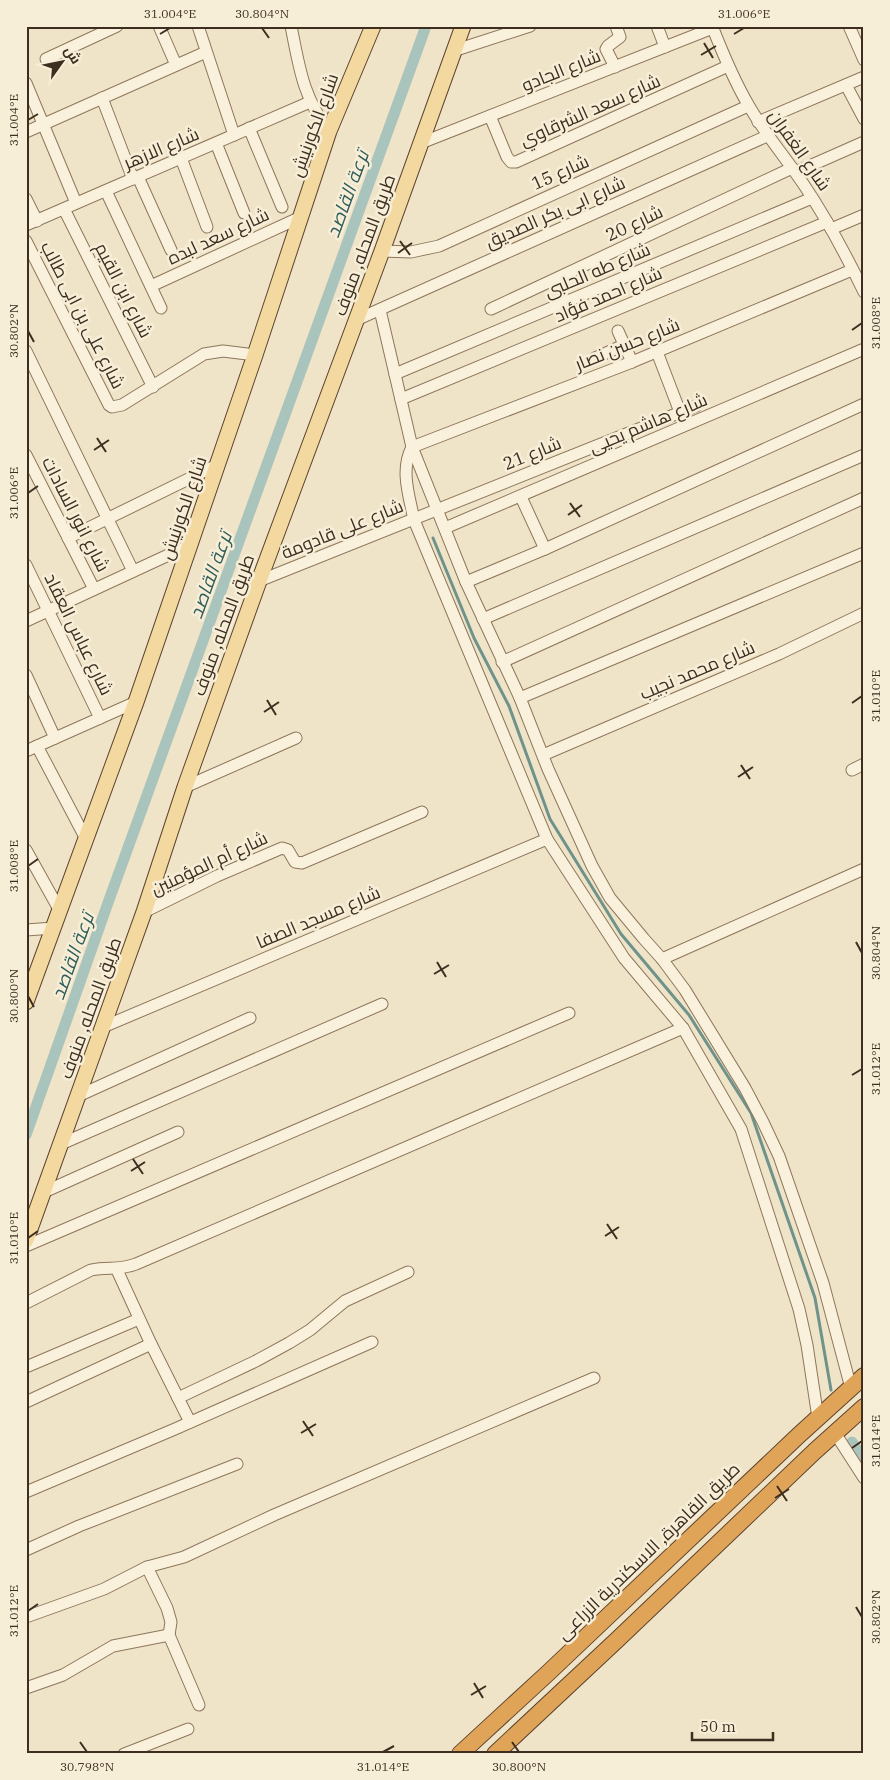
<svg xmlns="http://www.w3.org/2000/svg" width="890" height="1780" font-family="'IBM Plex Serif',Cairo,serif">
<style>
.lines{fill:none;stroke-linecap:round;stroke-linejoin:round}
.stream{stroke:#6f938a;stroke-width:3}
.canal{stroke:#a9c4bc;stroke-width:11}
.minor-casing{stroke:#8d765c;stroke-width:13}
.major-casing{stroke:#5b4430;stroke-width:17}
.highway-casing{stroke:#5b4430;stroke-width:18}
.minor{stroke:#faf1dc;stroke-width:11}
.major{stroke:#f3d9a0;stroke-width:15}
.highway{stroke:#e0a458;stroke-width:16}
.ticks{fill:none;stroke:#3d2e20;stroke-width:2}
.labels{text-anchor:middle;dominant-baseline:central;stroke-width:5;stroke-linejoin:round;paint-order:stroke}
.street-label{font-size:18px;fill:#3d2e20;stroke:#f7eed8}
.water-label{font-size:19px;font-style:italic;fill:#2f5d5a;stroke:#f7eed8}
.neatline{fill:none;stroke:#3d2e20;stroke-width:2}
.ticks-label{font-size:12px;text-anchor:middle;fill:#3d2e20}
</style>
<rect width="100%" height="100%" fill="#f0e4c8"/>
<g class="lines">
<path class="stream" d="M 433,538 L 474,638 L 509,706 L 550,819 L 621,934 L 689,1015 L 751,1113 L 815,1298 L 831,1390"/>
<g class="canal">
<path d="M 26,1135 L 109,900 L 426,26"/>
<path d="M 852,1442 L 864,1461"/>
</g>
<g class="minor-casing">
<g id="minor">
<path d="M 159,26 L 176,65"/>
<path d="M 198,26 L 234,135"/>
<path d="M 291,26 C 299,66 303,98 329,131"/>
<path d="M 657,26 L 665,47"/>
<path d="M 712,26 C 723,54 734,81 749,106 C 765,134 786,158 804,185 C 827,219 846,255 864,292"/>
<path d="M 849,26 L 864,60"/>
<path d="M 453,51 L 530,26"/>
<path d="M 46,59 L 117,26"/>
<path d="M 615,67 L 606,49 L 608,46 L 620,37 L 616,26"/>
<path d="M 26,83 L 76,203"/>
<path d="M 846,85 L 864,119"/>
<path d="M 102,98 L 133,179"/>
<path d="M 490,116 L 507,157 L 511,162 L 516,162 L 728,66"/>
<path d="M 758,122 L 864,77"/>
<path d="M 249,128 L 282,207"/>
<path d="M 26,132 L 206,52"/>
<path d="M 216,143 L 244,213"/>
<path d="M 421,143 L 713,28"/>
<path d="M 181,158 L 207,227"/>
<path d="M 796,172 L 864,142"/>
<path d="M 138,177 L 171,250"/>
<path d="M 106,191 L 161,308"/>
<path d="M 26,199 L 37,221"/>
<path d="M 64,209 L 153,387"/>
<path d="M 26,225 L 310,102"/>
<path d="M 831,229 L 864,215"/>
<path d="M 26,241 L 109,405 L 112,407 L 122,405 L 204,354 L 223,351 L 255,355"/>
<path d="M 382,251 L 411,252 L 439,246 L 748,106"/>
<path d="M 151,286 L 301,217"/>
<path d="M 491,309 L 792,168"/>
<path d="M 380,310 L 412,447 L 466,582 L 520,698 L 548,769 L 592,866 L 610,898 L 644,939 L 662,959 L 685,990 L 745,1088 L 763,1122 L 779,1156 L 823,1283 L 851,1388"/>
<path d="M 356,320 L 767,136"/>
<path d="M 618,331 L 632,362"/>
<path d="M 26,351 L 133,571"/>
<path d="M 657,352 L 680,412"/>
<path d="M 595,358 L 624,345"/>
<path d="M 395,374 L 812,198"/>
<path d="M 401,399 L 827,222"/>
<path d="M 412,447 C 400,470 409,495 414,520 L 547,839 L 624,958 L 683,1028 L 741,1129 L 799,1309 L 807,1345 L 818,1418"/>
<path d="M 412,447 L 632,362 L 852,270"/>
<path d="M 26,455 L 94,589"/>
<path d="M 521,497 L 545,549"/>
<path d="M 445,528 L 864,349"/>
<path d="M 68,538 L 217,465"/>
<path d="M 26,565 L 100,718"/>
<path d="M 259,581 L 696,406"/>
<path d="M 466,582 L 545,549 L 864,404"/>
<path d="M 483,619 L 864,455"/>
<path d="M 26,621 L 190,545"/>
<path d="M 502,662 L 864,498"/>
<path d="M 26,675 L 55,738"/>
<path d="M 520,698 L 864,553"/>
<path d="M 37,746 L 86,839"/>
<path d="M 26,751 L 136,702"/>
<path d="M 543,755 L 779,654 L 864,613"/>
<path d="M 852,770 L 864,764"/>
<path d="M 185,787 L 296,738"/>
<path d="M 26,850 L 60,911"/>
<path d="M 144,912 L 217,876 L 282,848 L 288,850 L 295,862 L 302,863 L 422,812"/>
<path d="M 26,930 L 54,928"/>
<path d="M 662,959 L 864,869"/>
<path d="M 103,1027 L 547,839"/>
<path d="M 78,1096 L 250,1018"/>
<path d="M 61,1144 L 382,1004"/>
<path d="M 44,1192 L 178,1132"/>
<path d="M 26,1246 L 569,1013"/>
<path d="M 117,1270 L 151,1344 L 190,1422"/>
<path d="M 26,1303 L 91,1270 C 108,1266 118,1271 136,1264 L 683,1028"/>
<path d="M 26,1367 L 139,1319"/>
<path d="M 178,1398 L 256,1361 L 289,1343 L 310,1330 L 345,1301 L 408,1272"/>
<path d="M 26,1402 L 151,1344"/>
<path d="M 835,1433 L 864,1478"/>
<path d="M 26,1492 L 175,1429 L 372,1342"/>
<path d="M 26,1550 L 79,1526 L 237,1464"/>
<path d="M 147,1567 L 167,1608 L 171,1622 L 169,1635 L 199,1705"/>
<path d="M 26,1617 L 104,1589 L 147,1567 L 184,1557 L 274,1515 L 594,1378"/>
<path d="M 26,1688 L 63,1675 L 113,1646 L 169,1635"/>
<path d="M 124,1754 L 188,1729"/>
</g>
</g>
<g class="major-casing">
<g id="major">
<path d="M 26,1002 L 136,702 L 255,355 L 329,131 L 373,26"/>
<path d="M 26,1240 L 144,912 L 185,787 L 259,581 L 382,251 L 463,26"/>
</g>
</g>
<g class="highway-casing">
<g id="highway">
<path d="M 460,1754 L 548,1673 L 799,1435 L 864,1376"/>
<path d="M 495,1754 L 618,1639 L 815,1451 L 864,1407"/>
</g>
</g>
<use href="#minor" class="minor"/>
<use href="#major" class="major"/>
<use href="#highway" class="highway"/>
</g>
<path class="ticks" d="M 262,28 L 269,38M 160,34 L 170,28M 734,34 L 744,28M 704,43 L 713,58M 701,55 L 716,46M 28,120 L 38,114M 400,241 L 410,255M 398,253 L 412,243M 852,330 L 862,323M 28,331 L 34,342M 97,438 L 106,452M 94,450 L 109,440M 28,493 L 38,486M 570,503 L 580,517M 568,515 L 582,505M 267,700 L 276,715M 852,703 L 862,696M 264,712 L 279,702M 741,765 L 750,779M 738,777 L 753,767M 28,866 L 38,859M 856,942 L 862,953M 437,962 L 446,977M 434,974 L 449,965M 28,996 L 34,1007M 852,1075 L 862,1069M 133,1159 L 143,1174M 131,1171 L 145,1162M 607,1224 L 617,1239M 605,1236 L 619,1227M 28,1238 L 38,1231M 303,1421 L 313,1436M 301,1433 L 316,1424M 852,1448 L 862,1441M 777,1486 L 787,1501M 775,1498 L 789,1489M 856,1607 L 862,1617M 28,1611 L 38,1604M 474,1683 L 483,1698M 471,1695 L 486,1686M 80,1742 L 87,1752M 512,1742 L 519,1752M 383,1752 L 394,1746"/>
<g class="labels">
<g class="street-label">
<text transform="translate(561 70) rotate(-22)">شارع الجادو</text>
<text transform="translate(590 110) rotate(-24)">شارع سعد الشرقاوي</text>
<text transform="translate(314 125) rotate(-70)">شارع الكورنيش</text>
<text transform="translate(161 148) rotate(-23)">شارع الازهر</text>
<text transform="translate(800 150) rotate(55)">شارع الغفران</text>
<text transform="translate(560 172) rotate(-24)">شارع 15</text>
<text transform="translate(555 212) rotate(-24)">شارع ابى بكر الصديق</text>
<text transform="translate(634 223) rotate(-25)">شارع 20</text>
<text transform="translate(218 236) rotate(-25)">شارع سعد لبده</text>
<text transform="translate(364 245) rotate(-70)">طريق المحله, منوف</text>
<text transform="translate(597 270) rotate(-23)">شارع طه الحلبى</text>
<text transform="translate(124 290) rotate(63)">شارع ابن القيم</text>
<text transform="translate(608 294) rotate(-23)">شارع احمد فؤاد</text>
<text transform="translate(83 315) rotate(63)">شارع على بن ابى طالب</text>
<text transform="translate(627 344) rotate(-22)">شارع حسن نصار</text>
<text transform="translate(648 423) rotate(-23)">شارع هاشم يحيى</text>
<text transform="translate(532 453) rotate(-22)">شارع 21</text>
<text transform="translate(183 508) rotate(-71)">شارع الكورنيش</text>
<text transform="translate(76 514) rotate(63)">شارع انور السادات</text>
<text transform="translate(342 529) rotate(-22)">شارع على قادومة</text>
<text transform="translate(223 625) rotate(-70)">طريق المحله, منوف</text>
<text transform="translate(79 634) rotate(64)">شارع عباس العقاد</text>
<text transform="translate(697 670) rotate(-23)">شارع محمد نجيب</text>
<text transform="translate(209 863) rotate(-25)">شارع أم المؤمنين</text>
<text transform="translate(318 917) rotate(-23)">شارع مسجد الصفا</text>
<text transform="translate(90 1008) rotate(-70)">طريق المحله, منوف</text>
<text transform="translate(648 1551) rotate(-44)">طريق القاهرة, الاسكندرية الزراعى</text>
</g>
<g class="water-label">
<text transform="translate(347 194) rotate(-70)">ترعة القاصد</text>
<text transform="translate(210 575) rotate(-70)">ترعة القاصد</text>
<text transform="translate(72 956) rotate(-70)">ترعة القاصد</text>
</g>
</g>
<rect width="890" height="1780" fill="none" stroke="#f7eed8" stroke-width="55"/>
<g transform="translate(62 62) rotate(57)" stroke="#f7eed8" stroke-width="4" paint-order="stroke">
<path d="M0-4L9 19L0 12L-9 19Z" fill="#3d2e20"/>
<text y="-8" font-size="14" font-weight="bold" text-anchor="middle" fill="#3d2e20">ش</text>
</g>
<path d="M692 1732v8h81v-8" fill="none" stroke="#3d2e20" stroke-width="2.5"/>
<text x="700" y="1732" font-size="15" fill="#3d2e20" stroke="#f7eed8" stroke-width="4" paint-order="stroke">50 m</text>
<rect x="28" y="28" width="834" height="1724" class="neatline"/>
<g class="ticks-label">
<text x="170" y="18">31.004°E</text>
<text x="262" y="18">30.804°N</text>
<text x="744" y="18">31.006°E</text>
<text transform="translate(14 120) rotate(-90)" y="4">31.004°E</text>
<text transform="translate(876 323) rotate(-90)" y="4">31.008°E</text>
<text transform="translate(14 331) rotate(-90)" y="4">30.802°N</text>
<text transform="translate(14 493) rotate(-90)" y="4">31.006°E</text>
<text transform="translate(876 696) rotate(-90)" y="4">31.010°E</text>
<text transform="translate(14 866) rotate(-90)" y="4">31.008°E</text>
<text transform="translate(876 953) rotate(-90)" y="4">30.804°N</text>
<text transform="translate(14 996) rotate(-90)" y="4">30.800°N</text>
<text transform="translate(876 1069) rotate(-90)" y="4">31.012°E</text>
<text transform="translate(14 1238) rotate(-90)" y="4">31.010°E</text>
<text transform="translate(876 1441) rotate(-90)" y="4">31.014°E</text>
<text transform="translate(14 1611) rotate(-90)" y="4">31.012°E</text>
<text transform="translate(876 1617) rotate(-90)" y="4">30.802°N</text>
<text x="87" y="1771">30.798°N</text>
<text x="383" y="1771">31.014°E</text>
<text x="519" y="1771">30.800°N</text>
</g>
</svg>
